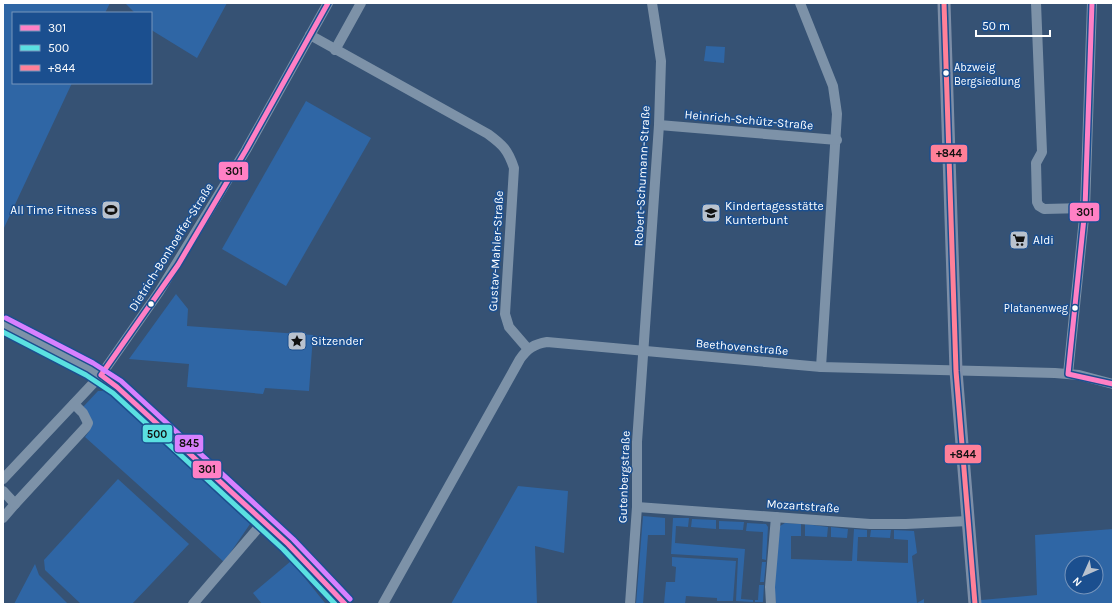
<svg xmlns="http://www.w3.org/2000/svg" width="1116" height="607" font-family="Karla,sans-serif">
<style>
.green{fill:#2f66a5;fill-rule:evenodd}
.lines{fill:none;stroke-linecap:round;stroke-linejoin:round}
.minor{stroke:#7d92a8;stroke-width:10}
.major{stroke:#7d8ea7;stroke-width:13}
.bus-1-casing{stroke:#1b4f8f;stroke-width:8}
.bus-2-casing{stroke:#1b4f8f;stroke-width:8}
.bus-3-casing{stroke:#1b4f8f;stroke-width:8}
.bus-4-casing{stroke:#1b4f8f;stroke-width:8}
.bus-1{stroke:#ff80c5;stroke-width:5}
.bus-2{stroke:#5ae0e1;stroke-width:5}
.bus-3{stroke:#ff8098;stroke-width:5}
.bus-4{stroke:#d880ff;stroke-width:5}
.bus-dot{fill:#fff;stroke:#1b4f8f;stroke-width:1.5}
.labels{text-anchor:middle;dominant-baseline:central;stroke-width:3;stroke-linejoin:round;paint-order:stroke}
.bus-label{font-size:11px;fill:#fff;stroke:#1b4f8f;text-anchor:start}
.street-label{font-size:12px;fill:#fff;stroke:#1b4f8f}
.poi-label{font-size:12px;fill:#fff;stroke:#1b4f8f;text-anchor:start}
.line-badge{stroke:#1b4f8f;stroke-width:1.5}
.pale-badge-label{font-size:11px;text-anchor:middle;font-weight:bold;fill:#111}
</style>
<rect width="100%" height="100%" fill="#365274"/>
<g class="green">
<path d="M 3,3 L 110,3 L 105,13 L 13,13 L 13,83 L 72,83 L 3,230 Z"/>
<path d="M 125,3 L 227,3 L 197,58 L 153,31 L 151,29 L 151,13 L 135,13 Z"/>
<path d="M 706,46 L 725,47 L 724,63 L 704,61 Z"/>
<path d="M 306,101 L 371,138 L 286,286 L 222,249 Z"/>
<path d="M 176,294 L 188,309 L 187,326 L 313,335 L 309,391 L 265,388 L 263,394 L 187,387 L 189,364 L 129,359 Z"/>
<path d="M 98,391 L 107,391 L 250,524 L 224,562 L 85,437 L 90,430 L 83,407 Z"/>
<path d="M 118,479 L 189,544 L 132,604 L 81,604 L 45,570 L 44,560 Z"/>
<path d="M 518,486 L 568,491 L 564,553 L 535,546 L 537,604 L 451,604 Z"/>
<path d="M 643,516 L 665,518 L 665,535 L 648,535 L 643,604 L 636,604 Z"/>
<path d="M 673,518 L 689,518 L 688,527 L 676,526 L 675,543 L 745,549 L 741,599 L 753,600 L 753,602 L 736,601 L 738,558 L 671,554 Z"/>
<path d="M 692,519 L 716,520 L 716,529 L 691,527 Z"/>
<path d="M 719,521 L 744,522 L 743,530 L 719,529 Z"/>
<path d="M 747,523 L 766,524 L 768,527 L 766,560 L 762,559 L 763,532 L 746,531 Z"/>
<path d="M 785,523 L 801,524 L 801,536 L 791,536 L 791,559 L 852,561 L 854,529 L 867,530 L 867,537 L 858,537 L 857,561 L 908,563 L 908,540 L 894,539 L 894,530 L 914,531 L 917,553 L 912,556 L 917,603 L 924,599 L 924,604 L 776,603 L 774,588 L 780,526 Z"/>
<path d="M 805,524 L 828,527 L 827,537 L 805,536 Z"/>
<path d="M 831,527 L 848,529 L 847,538 L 831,537 Z"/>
<path d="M 1113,529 L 1113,604 L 981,604 L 981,600 L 1037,595 L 1035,535 ZM 1072,563 L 1096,563 L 1096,587 L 1072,587 Z"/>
<path d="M 871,530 L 891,530 L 890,538 L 870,537 Z"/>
<path d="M 672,557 L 736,561 L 733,601 L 717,601 L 717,598 L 686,596 L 685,604 L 664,604 L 666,582 L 675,582 L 676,567 L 672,566 Z"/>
<path d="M 291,561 L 325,603 L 324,604 L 262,604 L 253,593 Z"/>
<path d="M 762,562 L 766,562 L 764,582 L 760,582 Z"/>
<path d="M 35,564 L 39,575 L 68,604 L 14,604 Z"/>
<path d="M 759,585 L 764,585 L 763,602 L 755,602 L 755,600 L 758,600 Z"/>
</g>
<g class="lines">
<g class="minor">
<path d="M 800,3 L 833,86 L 837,114 L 821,367"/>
<path d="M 1036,3 L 1042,152 L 1036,163 L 1037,202 L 1039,206 L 1044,209 L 1085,208"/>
<path d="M 310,35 L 488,134 C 503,145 508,150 514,168 L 505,314 L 509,327 L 528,349"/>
<path d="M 335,50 L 361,3"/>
<path d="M 659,125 L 837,140"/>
<path d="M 3,324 L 90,369 L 117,387 L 288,544 L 345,604"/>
<path d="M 1068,374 L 1085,208 L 1092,3"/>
<path d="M 3,479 L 101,375 L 159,292 L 246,150 L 328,3"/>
<path d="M 3,491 L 15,504 L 3,518"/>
<path d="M 15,504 L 86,427 L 88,423 L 83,413 L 74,404"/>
<path d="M 637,507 L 870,524 L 906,524 L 968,521"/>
<path d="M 193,604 L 264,521"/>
<path d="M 383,604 L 520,359 C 527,349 534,344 547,342 L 821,367 L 1055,373 L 1079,375 L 1113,384"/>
<path d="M 630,604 L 637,507 L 637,442 L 659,125 L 661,61 L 652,3"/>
<path d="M 771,604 L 770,587 L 776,517"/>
</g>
<path class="major" d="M 944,3 L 956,371 L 975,604"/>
<g class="bus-1-casing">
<g id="bus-1">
<path d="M 328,3 L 246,150 L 178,265 L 101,375 L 117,387 L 288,544 L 345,604"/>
<path d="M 1092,3 L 1085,208 L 1068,374 L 1113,384"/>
</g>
</g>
<g class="bus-2-casing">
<path id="bus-2" d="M 3,332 L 86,375 L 113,393 L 283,549 L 335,604"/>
</g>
<g class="bus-3-casing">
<path id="bus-3" d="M 944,3 L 956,371 L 975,604"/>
</g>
<g class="bus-4-casing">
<path id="bus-4" d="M 6,318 L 93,363 L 121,381 L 293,539 L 350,599"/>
</g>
<use href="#bus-1" class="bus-1"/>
<use href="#bus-2" class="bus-2"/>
<use href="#bus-3" class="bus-3"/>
<use href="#bus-4" class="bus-4"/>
</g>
<defs>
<g id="stadium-square" transform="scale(1)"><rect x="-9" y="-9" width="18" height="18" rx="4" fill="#b9c2ce" stroke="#1b4f8f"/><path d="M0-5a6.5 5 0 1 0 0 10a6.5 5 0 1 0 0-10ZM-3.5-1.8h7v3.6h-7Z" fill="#111"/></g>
<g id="school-square" transform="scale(1)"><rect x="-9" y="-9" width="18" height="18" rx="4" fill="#b9c2ce" stroke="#1b4f8f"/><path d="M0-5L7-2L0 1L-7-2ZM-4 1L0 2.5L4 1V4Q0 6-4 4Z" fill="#111"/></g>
<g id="supermarket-square" transform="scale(1)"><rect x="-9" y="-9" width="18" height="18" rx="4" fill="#b9c2ce" stroke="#1b4f8f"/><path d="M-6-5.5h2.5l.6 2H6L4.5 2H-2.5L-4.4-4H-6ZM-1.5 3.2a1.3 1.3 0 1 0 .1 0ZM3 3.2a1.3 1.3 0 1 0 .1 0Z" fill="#111"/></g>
<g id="sight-square" transform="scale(1)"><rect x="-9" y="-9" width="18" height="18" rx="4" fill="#b9c2ce" stroke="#1b4f8f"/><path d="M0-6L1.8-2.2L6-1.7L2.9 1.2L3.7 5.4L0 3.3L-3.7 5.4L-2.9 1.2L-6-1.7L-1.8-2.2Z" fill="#111"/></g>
</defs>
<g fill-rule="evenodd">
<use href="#stadium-square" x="111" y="210"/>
<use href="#school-square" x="711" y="213"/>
<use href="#supermarket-square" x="1019" y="240"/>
<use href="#sight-square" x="297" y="341"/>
</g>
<g class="bus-dot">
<circle cx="946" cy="73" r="3.5"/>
<circle cx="151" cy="304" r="3.5"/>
<circle cx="1075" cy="308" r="3.5"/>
</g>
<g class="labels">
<g class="bus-label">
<text x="954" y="67">Abzweig<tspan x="954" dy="14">Bergsiedlung</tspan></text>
<text x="1068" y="308" text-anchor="end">Platanenweg</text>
</g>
<g class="street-label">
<text transform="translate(749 120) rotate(5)">Heinrich-Schütz-Straße</text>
<text transform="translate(642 176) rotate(-87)">Robert-Schumann-Straße</text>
<text transform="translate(171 247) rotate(-58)">Dietrich-Bonhoeffer-Straße</text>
<text transform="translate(496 251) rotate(-87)">Gustav-Mahler-Straße</text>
<text transform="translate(742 347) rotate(5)">Beethovenstraße</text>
<text transform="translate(624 477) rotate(-88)">Gutenbergstraße</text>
<text transform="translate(803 506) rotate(4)">Mozartstraße</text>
</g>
<g class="poi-label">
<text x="725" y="206">Kindertagesstätte<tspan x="725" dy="14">Kunterbunt</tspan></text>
<text x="97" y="210" text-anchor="end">All Time Fitness</text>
<text x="1033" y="240">Aldi</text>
<text x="311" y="341">Sitzender</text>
</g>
</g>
<g class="line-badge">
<rect x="930" y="144" width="38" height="19" rx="4" fill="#ff8098"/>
<rect x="218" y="161" width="31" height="20" rx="4" fill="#ff80c5"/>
<rect x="1069" y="202" width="31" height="20" rx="4" fill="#ff80c5"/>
<rect x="142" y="424" width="31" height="19" rx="4" fill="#5ae0e1"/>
<rect x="174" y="434" width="30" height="19" rx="4" fill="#d880ff"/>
<rect x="944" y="444" width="38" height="20" rx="4" fill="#ff8098"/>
<rect x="192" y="460" width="30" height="19" rx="4" fill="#ff80c5"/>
</g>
<g class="pale-badge-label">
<text x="949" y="157">+844</text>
<text x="234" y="175">301</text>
<text x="1085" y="216">301</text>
<text x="157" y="438">500</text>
<text x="189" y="447">845</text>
<text x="963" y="458">+844</text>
<text x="207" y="473">301</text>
</g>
<rect width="1116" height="607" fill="none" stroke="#ffffff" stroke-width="8"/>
<rect x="12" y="12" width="140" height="72" fill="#1b4f8f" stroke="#7695bc"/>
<rect x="20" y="25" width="20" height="6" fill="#ff80c5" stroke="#7695bc"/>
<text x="48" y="32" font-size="12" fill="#ffffff">301</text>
<rect x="20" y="45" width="20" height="6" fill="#5ae0e1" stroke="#7695bc"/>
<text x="48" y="52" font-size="12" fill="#ffffff">500</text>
<rect x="20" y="65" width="20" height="6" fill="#ff8098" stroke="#7695bc"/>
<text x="48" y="72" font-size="12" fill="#ffffff">+844</text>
<g transform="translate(1084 575) rotate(225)"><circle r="19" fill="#1b4f8f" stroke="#7695bc"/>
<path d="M0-3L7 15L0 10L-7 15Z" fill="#b9c2ce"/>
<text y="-6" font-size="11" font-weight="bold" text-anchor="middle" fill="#ffffff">N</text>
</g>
<path d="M976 30v6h74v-6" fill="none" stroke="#ffffff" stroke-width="2"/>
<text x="982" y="30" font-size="12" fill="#ffffff" stroke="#1b4f8f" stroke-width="3" paint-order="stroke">50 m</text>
</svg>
